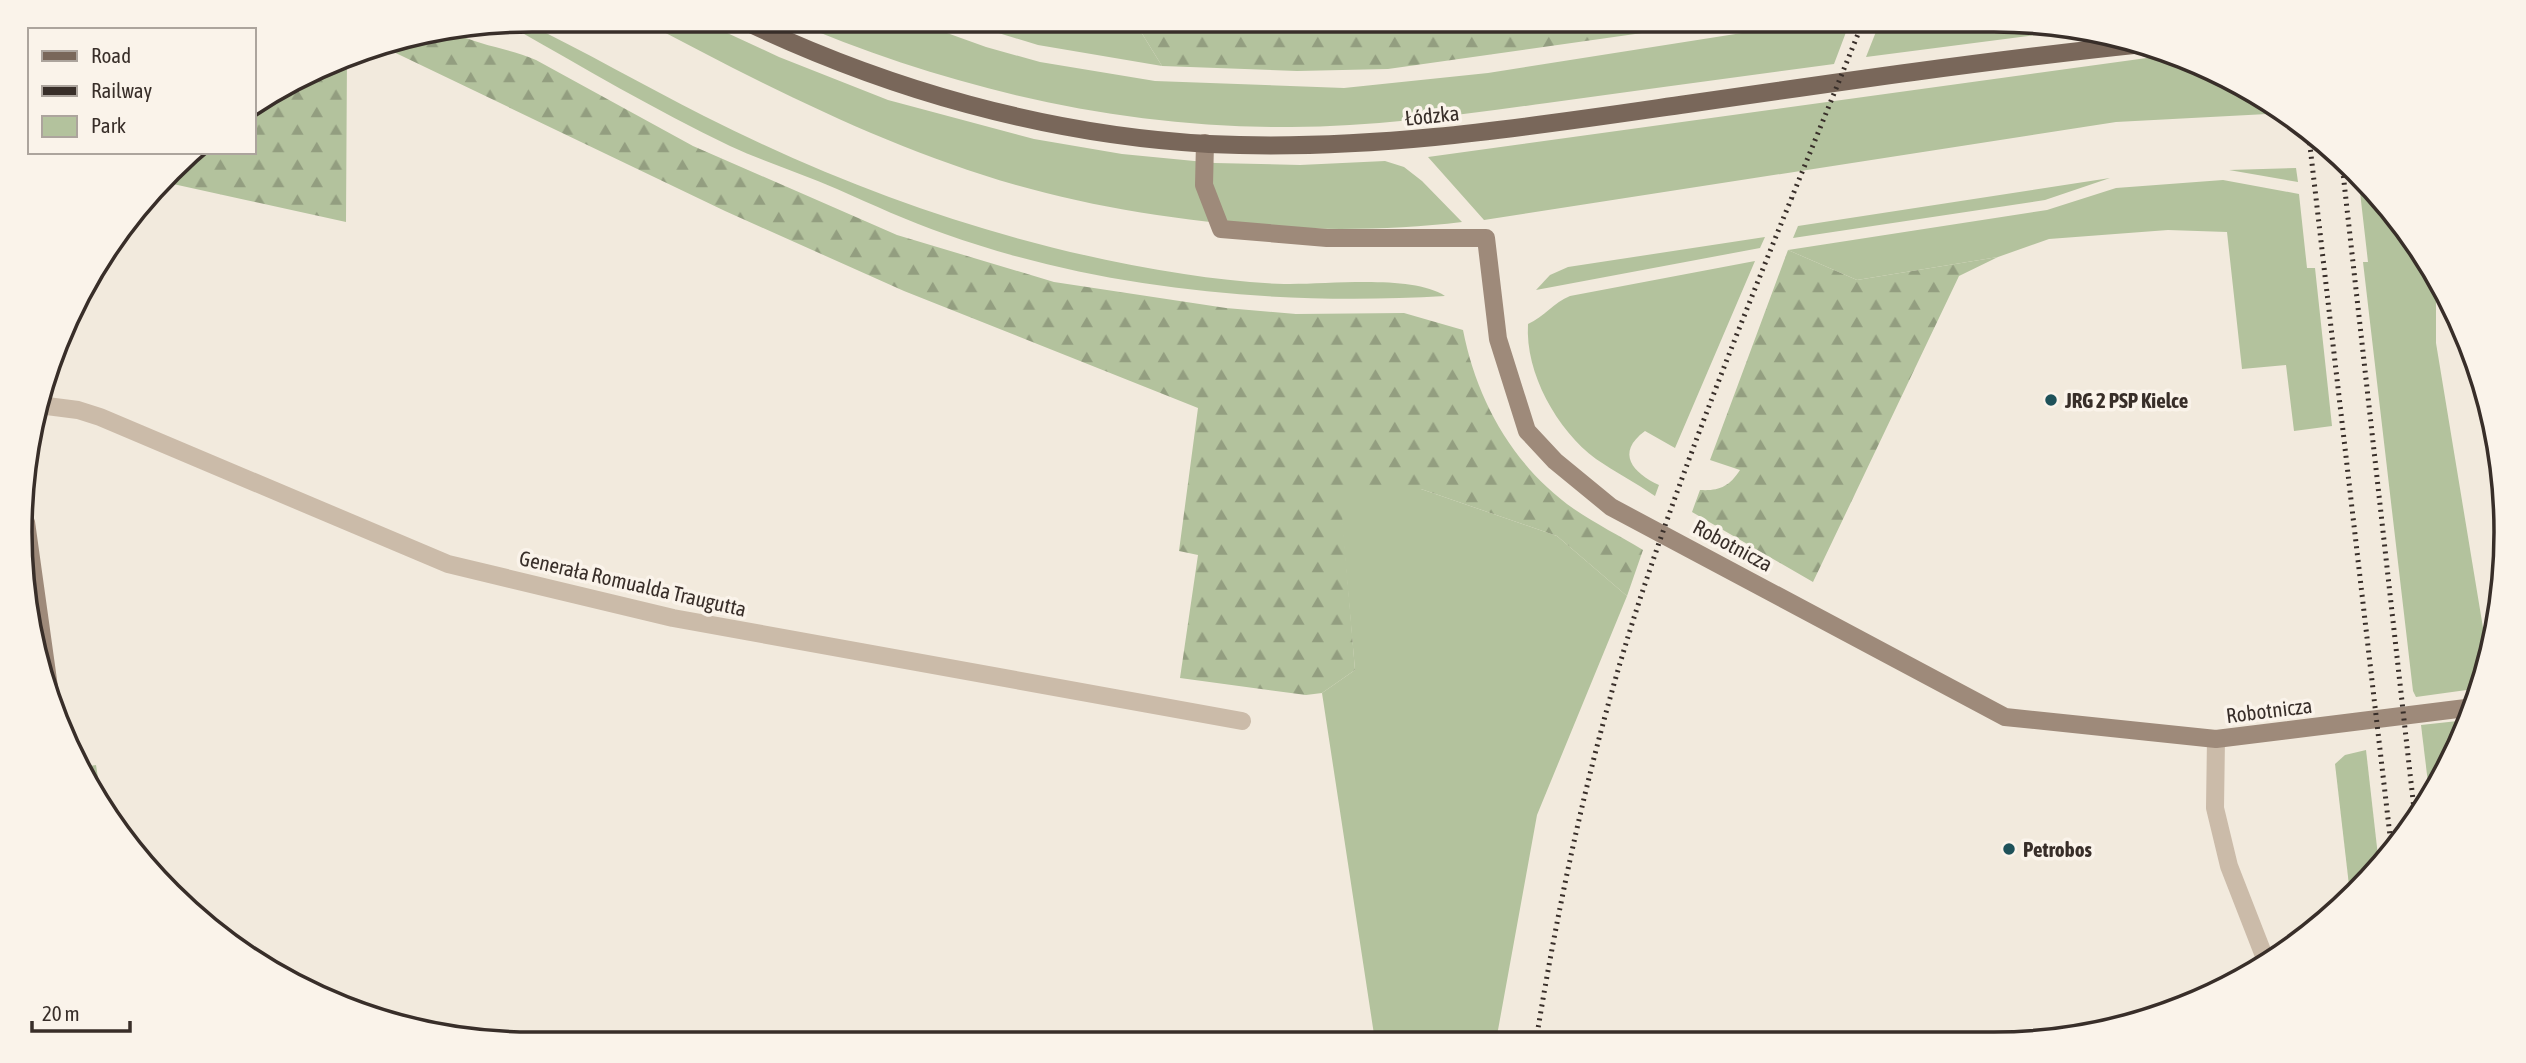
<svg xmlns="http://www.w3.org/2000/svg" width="2526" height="1063" font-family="'Asap Condensed',sans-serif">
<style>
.green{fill:#b3c29d}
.forest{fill:url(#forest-firs)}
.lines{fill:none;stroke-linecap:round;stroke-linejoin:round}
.street{stroke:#cbbba9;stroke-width:18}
.secondary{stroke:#9e8a7a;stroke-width:18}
.primary{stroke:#79675a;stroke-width:18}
.rail{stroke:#382e29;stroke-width:5;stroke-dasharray:2 5;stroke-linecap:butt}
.poi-dot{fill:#1e5159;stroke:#faf3ea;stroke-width:2.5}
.labels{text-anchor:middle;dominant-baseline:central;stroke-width:7;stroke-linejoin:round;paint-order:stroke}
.street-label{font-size:21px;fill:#382e29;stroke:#faf3ea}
.poi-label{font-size:21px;font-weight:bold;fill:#382e29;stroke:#faf3ea;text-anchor:start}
.rim{fill:none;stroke:#382e29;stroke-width:3.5}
</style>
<defs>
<pattern id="forest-firs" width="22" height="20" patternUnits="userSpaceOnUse" patternTransform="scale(1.75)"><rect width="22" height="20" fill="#b3c29d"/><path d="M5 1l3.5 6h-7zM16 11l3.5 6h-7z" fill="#939e80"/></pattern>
</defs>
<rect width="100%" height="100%" fill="#f2eadd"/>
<g class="green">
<path d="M 639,19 L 697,19 L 779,57 L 888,100 L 1034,139 L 1122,154 L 1215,163 L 1300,165 L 1385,161 L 1404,167 L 1422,181 L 1462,222 C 1321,239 1154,224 1016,185 C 884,147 760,83 639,19 Z"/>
<path d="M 787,19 L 908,19 L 986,47 L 1040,62 L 1155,81 L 1344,88 L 1488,73 L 1831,19 L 1851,19 L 1834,64 C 1738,77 1643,90 1547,103 C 1459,115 1370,128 1281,127 C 1111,127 943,86 787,19 Z"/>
<path d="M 953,19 L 1133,19 L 1162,66 L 1038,45 Z"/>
<path d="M 1881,19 L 1995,19 L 2066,31 L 1866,57 Z"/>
<path d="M 522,21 C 584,51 643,85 704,116 C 857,193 1015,248 1184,274 C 1217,279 1251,283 1284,284 C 1327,285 1411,274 1445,296 C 1280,306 1102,290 945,234 C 908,221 873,205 837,189 C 802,174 765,162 730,146 C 655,110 584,68 512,27 L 514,22 Z"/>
<path d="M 2176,54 L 2251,88 L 2286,113 L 2116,122 L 1484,220 L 1428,157 Z"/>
<path d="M 2296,168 L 2298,182 L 2229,170 Z"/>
<path d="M 2110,178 L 2045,200 L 1793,238 L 1798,226 Z"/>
<path d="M 2223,180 L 2299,194 L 2307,268 L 2315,268 L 2332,426 L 2294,431 L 2286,365 L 2242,369 L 2227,232 L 2168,230 L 2049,239 L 1998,257 L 1857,280 L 1788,250 L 2047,210 L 2116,188 Z"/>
<path d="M 2360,192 L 2375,193 L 2401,220 L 2436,276 L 2436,343 L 2488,658 L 2481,688 L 2416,697 L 2413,691 L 2363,262 L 2368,262 Z"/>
<path d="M 1765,237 L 1760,248 L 1536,290 L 1550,275 L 1568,267 Z"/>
<path d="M 1755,261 L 1675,448 L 1645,431 C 1615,453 1633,473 1659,485 L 1655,496 C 1636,483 1615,472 1596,459 C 1557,430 1525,373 1528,324 C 1544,317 1554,302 1570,296 Z"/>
<path d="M 1339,489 L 1421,489 L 1557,536 L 1627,596 L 1537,815 L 1496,1041 L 1375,1041 L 1322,693 L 1355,670 Z"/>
<path d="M 2467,720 L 2429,791 L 2421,725 Z"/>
<path d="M 2366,750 L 2379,865 L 2350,894 L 2335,764 L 2345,755 Z"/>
<path d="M 96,765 L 102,804 L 88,787 L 83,767 Z"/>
</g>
<g class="forest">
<path d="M 1133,19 L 1741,19 L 1388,69 L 1297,71 L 1162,66 Z"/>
<path d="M 453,32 C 479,46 509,48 536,60 L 693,146 L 897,235 L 1054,282 L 1226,308 L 1296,314 L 1404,313 L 1463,330 C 1477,401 1513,466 1574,509 C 1596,524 1620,536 1643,550 L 1627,596 L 1557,536 L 1421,489 L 1340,489 L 1355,670 L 1322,693 L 1306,695 L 1180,678 L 1198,555 L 1179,551 L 1198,408 L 904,291 L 725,211 L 379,45 Z"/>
<path d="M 347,56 L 346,222 L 164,182 L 189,152 L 254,152 L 254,103 L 276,88 Z"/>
<path d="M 1788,250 L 1857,280 L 1998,257 L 1959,276 L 1813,582 L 1692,512 L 1700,490 C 1719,491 1729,487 1740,470 L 1710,460 Z"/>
</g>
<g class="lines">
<g class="street">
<path d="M 39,405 L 78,410 L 100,417 L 448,564 L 673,618 L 1242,721"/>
<path d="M 2216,739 L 2215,808 L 2229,866 L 2266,961"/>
</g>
<g class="secondary">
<path d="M 1205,143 L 1204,185 L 1221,229 L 1327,238 L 1486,238 L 1498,339 L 1527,431 L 1555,461 L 1611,507 L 2005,717 L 2216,739 L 2474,707"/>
<path d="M 26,522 L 52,709"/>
</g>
<path class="primary" d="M 740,19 C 886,89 1046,135 1209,144 C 1370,152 1528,127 1687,104 C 1839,82 1991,60 2143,44"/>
<g class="rail">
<path d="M 2308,129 L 2392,853"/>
<path d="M 2341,155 L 2415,818"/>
<path d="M 1536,1041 C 1560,892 1593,743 1640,599 C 1705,402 1787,212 1864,19"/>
</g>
</g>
<g class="poi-dot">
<circle cx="2051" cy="400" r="7"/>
<circle cx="2009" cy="849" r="7"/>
</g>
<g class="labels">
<g class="street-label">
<text transform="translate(1432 115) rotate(-6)">Łódzka</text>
<text transform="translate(1733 545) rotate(28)">Robotnicza</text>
<text transform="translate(633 583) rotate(13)">Generała Romualda Traugutta</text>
<text transform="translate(2269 710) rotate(-7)">Robotnicza</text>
</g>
<g class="poi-label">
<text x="2065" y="400">JRG 2 PSP Kielce</text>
<text x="2023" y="849">Petrobos</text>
</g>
</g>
<path d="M0 0H2526V1063H0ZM532 32H1994A500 500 0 0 1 2494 532V532A500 500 0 0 1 1994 1032H532A500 500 0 0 1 32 532V532A500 500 0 0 1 532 32Z" fill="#faf3ea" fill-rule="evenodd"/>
<path class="rim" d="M532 32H1994A500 500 0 0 1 2494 532V532A500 500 0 0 1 1994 1032H532A500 500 0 0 1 32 532V532A500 500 0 0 1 532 32Z"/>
<rect x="28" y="28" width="228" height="126" fill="#faf3ea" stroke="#aca49d" stroke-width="2"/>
<rect x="42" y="51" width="35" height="10" fill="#79675a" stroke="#aca49d" stroke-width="2"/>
<text x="91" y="63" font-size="21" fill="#382e29">Road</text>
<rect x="42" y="86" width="35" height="10" fill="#382e29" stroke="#aca49d" stroke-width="2"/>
<text x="91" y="98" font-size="21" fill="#382e29">Railway</text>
<rect x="42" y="116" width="35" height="21" fill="#b3c29d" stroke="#aca49d" stroke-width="2"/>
<text x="91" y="133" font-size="21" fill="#382e29">Park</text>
<path d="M32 1021v10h98v-10" fill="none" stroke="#382e29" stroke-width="3.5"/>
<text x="42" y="1021" font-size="21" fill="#382e29" stroke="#faf3ea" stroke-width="5" paint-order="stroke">20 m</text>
</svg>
